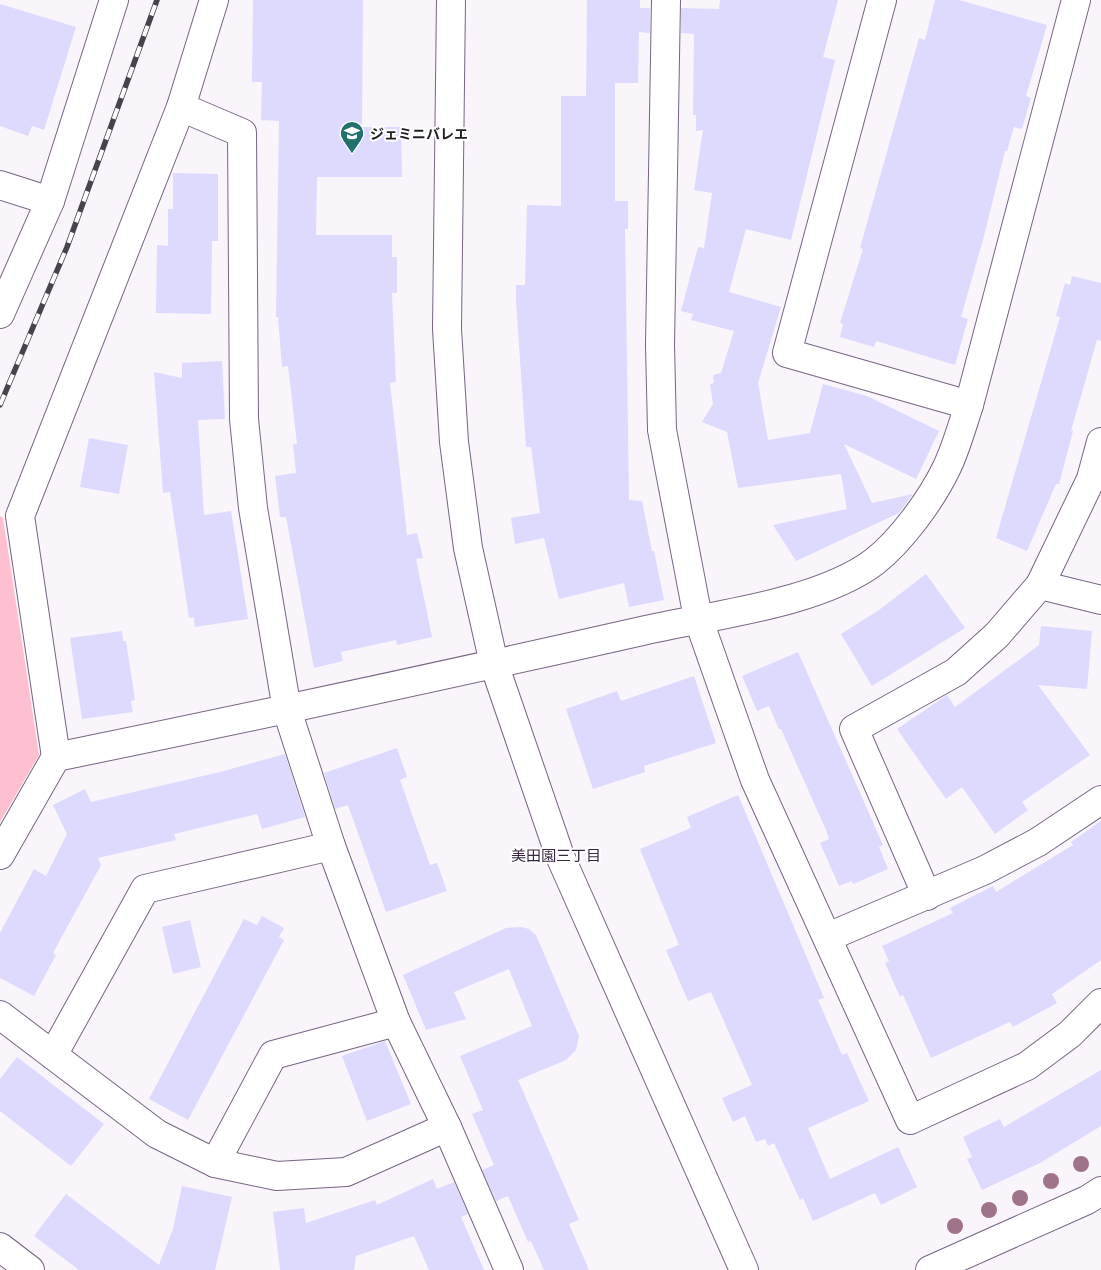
<svg xmlns="http://www.w3.org/2000/svg" width="1101" height="1270" font-family="'Open Sans','Noto Sans JP',sans-serif">
<style>
.green{fill:#febfd0}
.building{fill:#dddafd}
.lines{fill:none;stroke-linecap:round;stroke-linejoin:round}
.minor-casing{stroke:#776581;stroke-width:30}
.tertiary-casing{stroke:#776581;stroke-width:30}
.minor{stroke:#fff;stroke-width:28}
.tertiary{stroke:#fff;stroke-width:28}
.rail-casing{stroke:#49434d;stroke-width:5.5}
.rail{stroke:#fff;stroke-width:4;stroke-dasharray:11;stroke-linecap:butt}
.tree{fill:#9f7389}
.labels{text-anchor:middle;dominant-baseline:central;stroke-width:4;stroke-linejoin:round;paint-order:stroke}
.poi-label{font-size:14px;font-weight:bold;fill:#231c27;stroke:#fff;text-anchor:start}
.neighbourhood-label{font-size:15px;fill:#36263e;stroke:#fff}
</style>
<rect width="100%" height="100%" fill="#f9f5fb"/>
<path class="green" d="M 0,516 L 3,518 L 39,755 L 0,822 Z"/>
<g class="building">
<path d="M 253,0 L 363,0 L 362,127 L 401,127 L 402,177 L 317,177 L 316,235 L 392,235 L 392,257 L 397,257 L 397,293 L 392,293 L 396,382 L 390,383 L 407,535 L 417,533 L 423,558 L 416,559 L 432,637 L 397,645 L 396,640 L 341,652 L 343,661 L 314,668 L 286,517 L 280,517 L 275,476 L 296,473 L 293,444 L 297,444 L 288,366 L 282,367 L 278,317 L 276,317 L 279,121 L 261,120 L 262,82 L 252,82 Z"/>
<path d="M 587,0 L 640,0 L 640,8 L 650,8 L 650,33 L 639,32 L 638,83 L 615,83 L 615,201 L 628,201 L 628,229 L 625,229 L 629,500 L 642,501 L 652,551 L 654,551 L 664,600 L 629,607 L 624,583 L 559,599 L 544,538 L 515,544 L 511,518 L 540,513 L 531,447 L 526,447 L 516,301 L 516,285 L 525,285 L 527,205 L 561,206 L 561,96 L 586,96 Z"/>
<path d="M 720,0 L 838,0 L 823,57 L 835,60 L 791,240 L 746,229 L 729,292 L 781,307 L 758,383 L 768,440 L 810,433 L 823,384 L 867,396 L 939,431 L 916,479 L 844,444 L 872,503 L 913,494 L 899,513 L 796,561 L 773,525 L 847,509 L 841,474 L 738,488 L 727,432 L 702,422 L 713,404 L 710,384 L 714,383 L 713,375 L 721,373 L 734,331 L 691,320 L 693,314 L 681,311 L 698,247 L 704,248 L 712,193 L 694,190 L 703,130 L 696,131 L 696,115 L 693,115 L 694,34 L 681,33 L 681,8 L 719,9 Z"/>
<path d="M 935,0 L 959,0 L 1047,25 L 1026,96 L 1031,98 L 1022,129 L 1014,127 L 1007,151 L 1005,151 L 984,236 L 961,317 L 968,319 L 955,365 L 876,341 L 874,347 L 840,337 L 843,324 L 840,323 L 863,249 L 860,248 L 879,180 L 919,38 L 925,40 Z"/>
<path d="M 0,4 L 76,27 L 44,130 L 32,126 L 28,136 L 0,126 Z"/>
<path d="M 173,173 L 218,174 L 218,241 L 212,241 L 211,314 L 156,313 L 157,245 L 168,246 L 168,209 L 173,209 Z"/>
<path d="M 1072,276 L 1101,283 L 1101,341 L 1097,340 L 1071,431 L 1073,431 L 1059,484 L 1056,484 L 1027,551 L 996,538 L 1060,317 L 1056,316 L 1065,283 L 1070,285 Z"/>
<path d="M 222,361 L 225,419 L 198,420 L 204,515 L 231,511 L 248,619 L 195,627 L 194,617 L 189,618 L 170,492 L 163,493 L 154,372 L 182,378 L 182,363 Z"/>
<path d="M 89,438 L 128,445 L 119,494 L 80,487 Z"/>
<path d="M 926,574 L 965,628 L 872,686 L 841,634 L 879,610 Z"/>
<path d="M 1041,626 L 1092,631 L 1087,689 L 1038,685 L 1090,755 L 1022,802 L 1028,810 L 995,834 L 962,787 L 946,799 L 897,729 L 947,695 L 955,707 L 1039,645 Z"/>
<path d="M 122,631 L 123,641 L 126,641 L 135,700 L 131,701 L 133,712 L 82,719 L 70,638 Z"/>
<path d="M 798,652 L 883,845 L 879,847 L 888,869 L 853,884 L 852,881 L 839,886 L 820,843 L 829,839 L 826,830 L 781,729 L 779,729 L 769,706 L 757,711 L 742,676 Z"/>
<path d="M 694,676 L 716,743 L 644,766 L 645,772 L 593,789 L 566,709 L 617,691 L 621,701 Z"/>
<path d="M 397,748 L 407,777 L 400,780 L 430,865 L 437,863 L 447,891 L 386,912 L 348,805 L 335,809 L 324,773 Z"/>
<path d="M 285,754 L 305,817 L 262,829 L 257,814 L 174,834 L 176,840 L 98,858 L 101,865 L 53,953 L 56,955 L 34,996 L 0,978 L 0,933 L 34,869 L 46,876 L 67,834 L 53,805 L 85,789 L 91,802 L 220,772 Z"/>
<path d="M 738,795 L 824,998 L 818,1000 L 842,1055 L 847,1053 L 869,1101 L 808,1128 L 830,1179 L 898,1147 L 917,1187 L 881,1205 L 875,1193 L 813,1221 L 803,1198 L 800,1200 L 774,1143 L 768,1146 L 765,1139 L 756,1142 L 745,1116 L 733,1122 L 722,1098 L 752,1085 L 711,992 L 688,1001 L 666,950 L 679,945 L 640,849 L 691,828 L 687,817 Z"/>
<path d="M 1101,821 L 1101,960 L 1052,994 L 1057,1003 L 1013,1027 L 1010,1022 L 931,1058 L 903,995 L 900,997 L 885,963 L 889,961 L 882,946 L 953,913 L 950,908 L 993,886 L 996,892 L 1073,845 L 1071,842 Z"/>
<path d="M 262,916 L 284,928 L 279,937 L 284,940 L 188,1120 L 149,1099 L 244,919 L 257,925 Z"/>
<path d="M 190,920 L 201,967 L 173,974 L 162,927 Z"/>
<path d="M 521,927 L 529,929 L 536,935 L 579,1036 L 576,1050 L 566,1060 L 518,1080 L 579,1220 L 569,1224 L 589,1270 L 544,1270 L 531,1241 L 528,1242 L 508,1196 L 496,1201 L 482,1170 L 494,1165 L 472,1114 L 483,1110 L 460,1056 L 532,1026 L 509,969 L 454,992 L 466,1019 L 426,1030 L 403,975 L 506,928 Z"/>
<path d="M 385,1041 L 411,1104 L 367,1121 L 342,1056 Z"/>
<path d="M 17,1057 L 104,1124 L 71,1166 L 0,1111 L 0,1079 Z"/>
<path d="M 1101,1070 L 1101,1126 L 1040,1163 L 982,1190 L 967,1159 L 972,1157 L 963,1137 L 1000,1119 L 1004,1127 Z"/>
<path d="M 433,1179 L 437,1189 L 454,1182 L 468,1214 L 461,1217 L 484,1270 L 429,1270 L 414,1236 L 356,1256 L 354,1270 L 280,1270 L 273,1212 L 304,1208 L 306,1223 L 375,1200 L 377,1205 Z"/>
<path d="M 182,1186 L 232,1197 L 215,1270 L 79,1270 L 34,1236 L 66,1194 L 159,1265 L 173,1229 Z"/>
</g>
<g class="lines">
<g class="minor-casing">
<g id="minor">
<path d="M 666,0 L 660,345 L 662,430 L 698,618 L 755,780 L 910,1120 L 1027,1066 L 1070,1034 L 1101,1003"/>
<path d="M 882,0 L 787,353 L 969,405"/>
<path d="M 181,107 L 242,133 L 244,419 L 253,508 L 287,710 L 331,846 L 396,1022 L 447,1127 L 509,1270"/>
<path d="M 0,185 L 50,201"/>
<path d="M 0,314 L 50,201 L 114,0"/>
<path d="M 1040,585 L 1091,479 L 1101,442"/>
<path d="M 56,757 L 20,516 L 181,107 L 214,0"/>
<path d="M 0,855 L 56,757 C 252,717 447,675 642,631 C 711,615 818,604 874,562 C 901,541 931,500 946,469 C 956,449 962,426 969,405 L 1076,0"/>
<path d="M 927,896 L 854,729 L 956,672 L 997,635 L 1040,585 L 1101,600"/>
<path d="M 828,937 L 985,870 L 1038,842 L 1101,800"/>
<path d="M 0,1015 L 157,1134 L 215,1163 L 277,1176 L 346,1172 L 447,1127"/>
<path d="M 53,1055 L 145,889 L 331,846"/>
<path d="M 215,1163 L 273,1055 L 396,1022"/>
<path d="M 0,1247 L 30,1270"/>
</g>
</g>
<g class="tertiary-casing">
<g id="tertiary">
<path d="M 451,0 L 447,329 L 454,442 L 468,548 L 494,664 L 560,856 L 744,1270"/>
<path d="M 930,1270 L 1087,1200 L 1101,1191"/>
</g>
</g>
<use href="#minor" class="minor"/>
<use href="#tertiary" class="tertiary"/>
<g class="rail-casing">
<path id="rail" d="M 0,405 L 67,247 L 157,0"/>
</g>
<use href="#rail" class="rail"/>
</g>
<g class="tree">
<circle cx="1081" cy="1164" r="8"/>
<circle cx="1051" cy="1181" r="8"/>
<circle cx="1020" cy="1198" r="8"/>
<circle cx="989" cy="1210" r="8"/>
<circle cx="955" cy="1226" r="8"/>
</g>
<defs>
<g id="school-pin" transform="scale(1.25)"><path d="M0 17L-7.5 6A9.5 9.5 0 1 1 7.5 6Z" fill="#24706f" stroke="#fff"/><path d="M0-5L7-2L0 1L-7-2ZM-4 1L0 2.5L4 1V4Q0 6-4 4Z" fill="#fff"/></g>
</defs>
<g fill-rule="evenodd">
<use href="#school-pin" x="352" y="133"/>
</g>
<g class="labels">
<g class="poi-label">
<text x="370" y="133">ジェミニバレエ</text>
</g>
<g class="neighbourhood-label">
<text x="556" y="855">美田園三丁目</text>
</g>
</g>
</svg>
